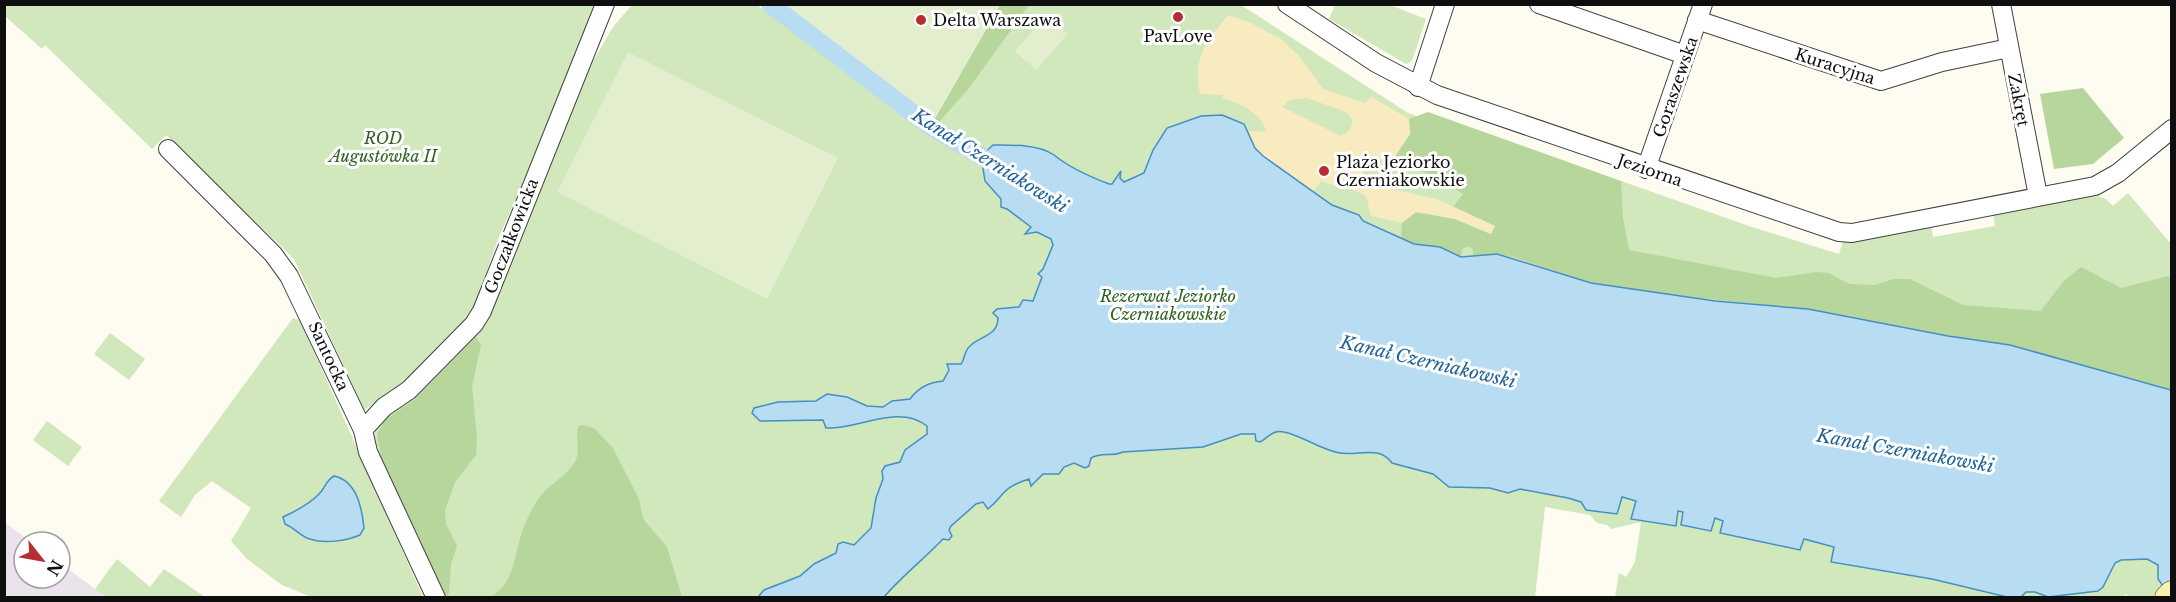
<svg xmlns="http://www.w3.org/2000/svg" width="2176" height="602" font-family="'Libre Baskerville',serif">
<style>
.industrial{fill:#ebe3ec}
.green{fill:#d1e7bc}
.forest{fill:#b6d69c}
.sand{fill:#f7ebbf;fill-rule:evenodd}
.pitch{fill:#e2eecd}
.water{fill:#b8dcf2;stroke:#4390c5;stroke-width:1.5}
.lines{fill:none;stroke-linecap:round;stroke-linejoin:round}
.canal{stroke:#b8dcf2;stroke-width:18}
.street-casing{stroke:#414141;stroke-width:20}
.secondary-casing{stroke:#303030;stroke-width:27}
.street{stroke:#fff;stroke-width:18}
.secondary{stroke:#faf2af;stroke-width:26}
.poi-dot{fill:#b62e34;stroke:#fff;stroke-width:2}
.labels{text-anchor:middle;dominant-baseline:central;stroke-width:6;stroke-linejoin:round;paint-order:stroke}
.poi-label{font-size:16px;fill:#0e0e0e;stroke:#fff;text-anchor:start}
.street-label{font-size:16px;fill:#0e0e0e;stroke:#fff}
.park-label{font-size:16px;font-style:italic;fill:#2f6222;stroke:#fff}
.water-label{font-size:18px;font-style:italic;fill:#1f6298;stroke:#fff}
</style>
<rect width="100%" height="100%" fill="#fefbf0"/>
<path class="industrial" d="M 4,522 L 31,542 L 24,542 L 24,578 L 60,578 L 60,563 L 106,597 L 5,597 Z"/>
<g class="green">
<path d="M 5,4 L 594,5 L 559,100 L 497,242 L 473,312 L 410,381 L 364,410 L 294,259 L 166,135 L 152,149 L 45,45 L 42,49 L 5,16 Z"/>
<path d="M 632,5 L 757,5 L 927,134 L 1000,5 L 1241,5 L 1408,113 L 1621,187 L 1621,181 L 1749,226 L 1839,254 L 1843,241 L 1931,225 L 1933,237 L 1995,226 L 1993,214 L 2094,195 L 2106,199 L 2113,206 L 2128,193 L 2171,244 L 2171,597 L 2129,597 L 2126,594 L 2122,598 L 1615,597 L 1619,573 L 1626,577 L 1635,562 L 1641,522 L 1611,529 L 1607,525 L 1597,523 L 1590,515 L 1545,507 L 1535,597 L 442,597 L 373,444 L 377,422 L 476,328 L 479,333 L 485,326 L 559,144 L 582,80 L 613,27 Z"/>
<path d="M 1335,5 L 1390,5 L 1426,19 L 1412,61 L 1406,64 L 1329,19 Z"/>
<path d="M 293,318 L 300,320 L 423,597 L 311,597 L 282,585 L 247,559 L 231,541 L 251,508 L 212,481 L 195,495 L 181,517 L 159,501 Z"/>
<path d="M 110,333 L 145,359 L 129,380 L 94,354 Z"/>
<path d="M 47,421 L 82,447 L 68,466 L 33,440 Z"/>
<path d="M 117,559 L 150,587 L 164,569 L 205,597 L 106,597 L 95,589 Z"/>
</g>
<g class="forest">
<path d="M 1000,5 L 1029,5 L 969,88 L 939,122 L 934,120 Z"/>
<path d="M 2083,88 L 2124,138 L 2093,164 L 2054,169 L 2040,94 Z"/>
<path d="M 1428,112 L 1621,181 L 1623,218 L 1629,250 L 1776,278 L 1817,272 L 1828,273 L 1850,284 L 1875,285 L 1894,279 L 1910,279 L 1963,305 L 2041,311 L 2062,283 L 2081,267 L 2121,288 L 2168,276 L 2172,279 L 2171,390 L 2010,345 L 1948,336 L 1808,309 L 1639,292 L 1591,283 L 1516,258 L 1497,254 L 1473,256 L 1473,250 L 1469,246 L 1462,249 L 1461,257 L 1440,247 L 1414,244 L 1401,239 L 1402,223 L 1416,212 L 1455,219 L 1491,234 L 1495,226 L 1453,207 L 1463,194 L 1432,175 L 1392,161 L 1410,134 L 1409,119 Z"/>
<path d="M 476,337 L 481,345 L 472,386 L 477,438 L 476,455 L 455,482 L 445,510 L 446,524 L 457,546 L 451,564 L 449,594 L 442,597 L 381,458 L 377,434 L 385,420 L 415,399 Z"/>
<path d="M 582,425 L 594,428 L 613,448 L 639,499 L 643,519 L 667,547 L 682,597 L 490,597 C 517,584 514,548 525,524 C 530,513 536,500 544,492 C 554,482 568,474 575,462 C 581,450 575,438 578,426 Z"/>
</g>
<path class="sand" d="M 1228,15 L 1249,22 L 1281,39 L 1299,56 L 1323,89 L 1365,103 L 1372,97 L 1409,119 L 1410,134 L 1392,161 L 1378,159 L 1361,166 L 1361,170 L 1377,186 L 1437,199 L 1495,226 L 1491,234 L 1455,219 L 1416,212 L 1402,223 L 1371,216 L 1366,196 L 1340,184 L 1336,186 L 1321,181 L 1313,192 L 1263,156 L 1255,148 L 1249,131 L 1266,132 C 1262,113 1240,103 1222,98 L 1224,95 L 1200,94 C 1193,56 1205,44 1228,15 ZM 1307,98 L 1346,112 L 1353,120 L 1350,130 L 1341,136 L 1282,107 L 1290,100 Z"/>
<g class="pitch">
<path d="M 785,5 L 1000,5 L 934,120 Z"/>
<path d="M 1047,15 L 1068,34 L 1036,70 L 1015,51 Z"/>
<path d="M 628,52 L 838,158 L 767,299 L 557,192 Z"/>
</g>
<g class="water">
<path d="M 1222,115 L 1244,124 L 1255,148 L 1263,156 L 1332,205 L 1359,215 L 1363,221 L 1414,244 L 1440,247 L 1461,257 L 1497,254 L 1591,283 L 1715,301 L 1808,309 L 1948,336 L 2010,345 L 2171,390 L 2171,597 L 2158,579 L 2158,565 L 2147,559 L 2121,560 L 2115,563 L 2103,587 L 2098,591 L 2048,597 L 2035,592 L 2026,592 L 2021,597 L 2007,597 L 1932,579 L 1831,562 L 1834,547 L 1804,539 L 1800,550 L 1720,533 L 1723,521 L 1715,518 L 1711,531 L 1681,525 L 1683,512 L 1678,511 L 1676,526 L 1631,519 L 1636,501 L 1622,497 L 1617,514 L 1586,510 L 1581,502 L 1568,498 L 1520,489 L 1508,493 L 1490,488 L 1449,487 L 1433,474 L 1392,463 C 1379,445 1359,456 1340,453 C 1321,450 1303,436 1284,432 C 1273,429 1268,438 1260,442 L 1256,441 L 1255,434 L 1241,434 L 1203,447 L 1123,452 C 1112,457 1102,452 1091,458 L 1089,466 L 1085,468 L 1074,463 L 1064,467 L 1059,474 L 1043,474 L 1031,486 L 1029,479 C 1001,488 1006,494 988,509 L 983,502 L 976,504 L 951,526 L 949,530 L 952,536 L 949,540 L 943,539 C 924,559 902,576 884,597 L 758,597 L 764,590 L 800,576 L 814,564 L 836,553 L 838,544 L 843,542 L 854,545 L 871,528 L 876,498 L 883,479 L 882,471 L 885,466 L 900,462 L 905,450 L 927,434 L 927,426 C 898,403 858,430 826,428 L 823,420 L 760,421 L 752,413 L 754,408 L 778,402 L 816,401 L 827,394 L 847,397 L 867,406 L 883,407 L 892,401 L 910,399 C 918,388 930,382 943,381 L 949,370 L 947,364 L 961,364 C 965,359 964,352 969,347 C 978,336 998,337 998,318 L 993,313 L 997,309 L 1019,307 L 1023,300 L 1033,301 L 1042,277 L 1038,274 L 1043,269 L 1053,245 L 1051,239 L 1037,232 L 1025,234 L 1031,227 L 1007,209 L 1001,207 L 1001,199 L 985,181 L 981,156 L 993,145 C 1011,145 1039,144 1054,155 C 1070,168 1088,176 1109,184 L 1112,184 L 1121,171 L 1120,178 L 1124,182 L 1144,173 L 1153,150 L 1167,128 L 1201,116 Z"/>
<path d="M 334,476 C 357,481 362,508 364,528 L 360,535 C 346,541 325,544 310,539 C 301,537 295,528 285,524 L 283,517 C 296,511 308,505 318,495 C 325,489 325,481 334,476 Z"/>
</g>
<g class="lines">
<path class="canal" d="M 770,4 L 931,127 L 1001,168"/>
<g class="street-casing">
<g id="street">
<path d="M 1287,4 L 1376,63 L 1437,95 L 1839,232 L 1852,233 L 2095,186 L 2118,173 L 2172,129"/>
<path d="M 1539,4 L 1685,55"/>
<path d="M 2001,4 L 2038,196"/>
<path d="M 1697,20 L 1881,81 L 1942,62 L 2009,48"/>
<path d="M 1418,87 L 1445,4"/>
<path d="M 168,149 L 273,254 L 289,276 L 363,430 L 368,452 L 436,598"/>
<path d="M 1646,169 L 1703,4"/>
<path d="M 363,430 L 384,407 L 409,390 L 474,324 L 482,311 L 605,4"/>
</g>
</g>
<g class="secondary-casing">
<path id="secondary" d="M 2168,598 L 2172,594"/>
</g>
<use href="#street" class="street"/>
<use href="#secondary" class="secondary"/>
</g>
<g class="poi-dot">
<circle cx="1178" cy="17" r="6"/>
<circle cx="921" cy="20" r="6"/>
<circle cx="1324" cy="171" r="6"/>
</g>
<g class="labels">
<g class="poi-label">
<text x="933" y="20">Delta Warszawa</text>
<text x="1178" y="36" text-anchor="middle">PavLove</text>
<text x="1336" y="162">Plaża Jeziorko<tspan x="1336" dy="18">Czerniakowskie</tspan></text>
</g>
<g class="street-label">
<text transform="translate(1835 66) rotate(18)">Kuracyjna</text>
<text transform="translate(1675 87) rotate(-71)">Goraszewska</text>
<text transform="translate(2019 100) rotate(79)">Zakręt</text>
<text transform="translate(1650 170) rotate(19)">Jeziorna</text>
<text transform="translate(511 236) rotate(-69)">Goczałkowicka</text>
<text transform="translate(329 356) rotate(65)">Santocka</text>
</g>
<g class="park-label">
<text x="383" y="138">ROD<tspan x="383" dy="18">Augustówka II</tspan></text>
<text x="1168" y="296">Rezerwat Jeziorko<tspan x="1168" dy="18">Czerniakowskie</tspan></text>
</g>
<g class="water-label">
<text transform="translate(990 161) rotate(32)">Kanał Czerniakowski</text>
<text transform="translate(1428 362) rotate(13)">Kanał Czerniakowski</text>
<text transform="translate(1905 451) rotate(10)">Kanał Czerniakowski</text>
</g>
</g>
<rect width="2176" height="602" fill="none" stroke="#0e0e0e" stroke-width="12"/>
<g transform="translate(42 560) rotate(121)"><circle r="28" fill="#ffffff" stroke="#9f9f9f" stroke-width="1.5"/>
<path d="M0-4.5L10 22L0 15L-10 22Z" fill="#b62e34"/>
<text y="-9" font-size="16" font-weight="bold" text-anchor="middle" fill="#0e0e0e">N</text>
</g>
</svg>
